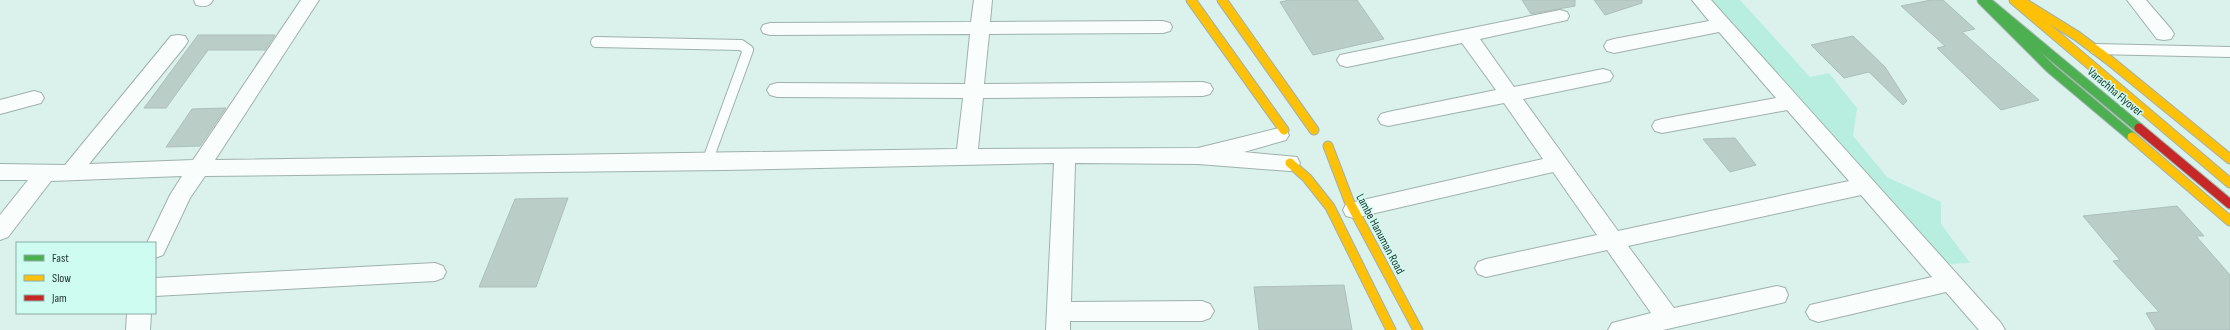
<svg xmlns="http://www.w3.org/2000/svg" width="2230" height="330" font-family="'Sofia Sans Condensed',sans-serif">
<style>
.green{fill:#b7eedf}
.building{fill:#bacdc7;stroke:#acbfba}
.lines{fill:none;stroke-linecap:round;stroke-linejoin:round}
.lane-casing{stroke:#9fb1ac;stroke-width:12}
.street-casing{stroke:#9fb1ac;stroke-width:2}
.fast-casing{stroke:#9fb1ac;stroke-width:11}
.slow-casing{stroke:#9fb1ac;stroke-width:11}
.jam-casing{stroke:#9fb1ac;stroke-width:11}
.lane{stroke:#f9fdfc;stroke-width:10}
.street{fill:#f9fdfc;fill-rule:evenodd}
.fast{stroke:#4caf50;stroke-width:9}
.slow{stroke:#ffc107;stroke-width:9}
.jam{stroke:#c62828;stroke-width:9}
.labels{text-anchor:middle;dominant-baseline:central;stroke-width:3;stroke-linejoin:round;paint-order:stroke}
.street-label{font-size:12px;fill:#253733;stroke:#cffcf0}
</style>
<rect width="100%" height="100%" fill="#daf2eb"/>
<path class="green" d="M 1707,0 L 1740,0 L 1810,77 L 1829,73 L 1857,108 L 1853,136 L 1887,177 L 1941,202 L 1941,224 L 1970,263 L 1944,264 Z"/>
<g class="building">
<path d="M 1290,0 L 1357,0 L 1384,39 L 1313,55 L 1280,2 Z"/>
<path d="M 1522,0 L 1575,0 L 1575,6 L 1531,14 Z"/>
<path d="M 1594,0 L 1642,0 L 1642,3 L 1605,15 Z"/>
<path d="M 1931,0 L 1943,0 L 1975,29 L 1962,32 L 2039,100 L 2001,110 L 1937,48 L 1945,46 L 1901,6 Z"/>
<path d="M 198,35 L 275,35 L 265,50 L 208,50 L 166,108 L 144,108 Z"/>
<path d="M 1853,36 L 1885,67 L 1907,101 L 1903,105 L 1869,72 L 1844,78 L 1811,45 Z"/>
<path d="M 226,108 L 200,146 L 166,147 L 192,109 Z"/>
<path d="M 1735,138 L 1756,165 L 1730,172 L 1703,139 Z"/>
<path d="M 568,198 L 536,287 L 479,287 L 515,199 Z"/>
<path d="M 2177,206 L 2204,236 L 2196,236 L 2230,275 L 2230,330 L 2156,330 L 2146,313 L 2159,312 L 2113,261 L 2120,260 L 2083,216 Z"/>
<path d="M 1344,285 L 1352,330 L 1259,330 L 1254,287 Z"/>
</g>
<g class="lines">
<g class="lane-casing">
<g id="lane">
<path d="M 596,42 L 741,45 L 748,50 L 707,162"/>
<path d="M 2095,49 L 2230,52"/>
</g>
</g>
<g class="street-casing">
<g id="street">
<path d="M 194,0 L 213,0 C 209,7 204,7 196,5 Z"/>
<path d="M 301,0 L 319,0 L 215,160 L 957,149 L 963,98 L 777,97 L 770,95 L 767,90 L 770,85 L 777,83 L 965,84 L 970,34 L 770,35 L 763,33 L 761,29 L 763,25 L 770,23 L 971,22 L 974,0 L 992,0 L 990,22 L 1163,21 L 1170,23 L 1172,27 L 1170,31 L 1163,33 L 989,34 L 984,84 L 1203,82 L 1210,84 L 1213,89 L 1210,94 L 1203,96 L 983,98 L 978,149 L 1198,148 L 1279,128 L 1286,130 L 1289,135 L 1286,140 L 1244,152 L 1297,157 L 1300,163 L 1297,169 L 1290,171 L 1198,164 L 1075,163 L 1071,302 L 1202,301 L 1210,304 L 1214,311 L 1210,318 L 1202,321 L 1070,321 L 1070,330 L 1046,330 L 1054,163 L 723,170 L 205,176 L 190,198 L 163,255 L 155,258 L 155,243 L 147,243 L 170,195 L 182,176 L 51,181 L 8,237 L 0,240 L 0,215 L 28,180 L 0,180 L 0,164 L 65,165 L 171,36 L 178,35 L 185,36 L 188,41 L 185,46 L 89,164 L 193,160 Z"/>
<path d="M 1692,0 L 1711,0 L 2001,323 L 2005,330 L 1979,330 L 1946,292 L 1818,322 L 1810,319 L 1806,312 L 1810,305 L 1932,277 L 1861,195 L 1628,246 L 1674,308 L 1777,286 L 1785,288 L 1788,295 L 1785,302 L 1777,304 L 1663,330 L 1608,330 L 1612,323 L 1651,313 L 1607,250 L 1486,277 L 1478,274 L 1475,268 L 1478,262 L 1486,259 L 1597,235 L 1553,172 L 1354,218 L 1346,216 L 1343,210 L 1346,204 L 1354,202 L 1543,159 L 1504,103 L 1388,126 L 1381,124 L 1378,119 L 1381,114 L 1388,112 L 1496,90 L 1462,43 L 1347,67 L 1340,65 L 1337,60 L 1340,55 L 1560,10 L 1567,12 L 1569,16 L 1567,20 L 1480,39 L 1514,87 L 1603,69 L 1610,71 L 1613,76 L 1610,81 L 1523,99 L 1618,231 L 1849,181 L 1787,110 L 1662,133 L 1655,131 L 1652,126 L 1655,121 L 1662,119 L 1776,98 L 1719,32 L 1614,53 L 1607,51 L 1604,46 L 1607,41 L 1614,39 L 1709,21 Z"/>
<path d="M 2127,0 L 2146,0 L 2171,29 L 2174,34 L 2171,39 L 2164,40 L 2157,39 Z"/>
<path d="M 34,91 L 41,93 L 44,98 L 41,103 L 0,114 L 0,100 Z"/>
<path d="M 435,263 L 443,266 L 446,272 L 443,278 L 435,281 L 155,296 L 155,278 Z"/>
<path d="M 127,313 L 151,313 L 150,330 L 126,330 Z"/>
</g>
</g>
<g class="fast-casing">
<g id="fast">
<path d="M 1982,0 L 2050,68 L 2132,137"/>
<path d="M 1985,0 L 2139,128"/>
</g>
</g>
<g class="slow-casing">
<g id="slow">
<path d="M 1191,0 L 1284,130"/>
<path d="M 1222,0 L 1314,130"/>
<path d="M 2014,0 L 2230,183"/>
<path d="M 2019,0 L 2077,36 L 2109,60 L 2230,159"/>
<path d="M 2132,137 L 2230,221"/>
<path d="M 1328,146 L 1349,201 L 1418,330"/>
<path d="M 1290,163 L 1307,178 L 1330,207 L 1391,330"/>
</g>
</g>
<g class="jam-casing">
<path id="jam" d="M 2139,128 L 2230,204"/>
</g>
<use href="#lane" class="lane"/>
<use href="#street" class="street"/>
<use href="#fast" class="fast"/>
<use href="#slow" class="slow"/>
<use href="#jam" class="jam"/>
</g>
<g class="labels">
<g class="street-label">
<text transform="translate(2115 92) rotate(40)">Varachha Flyover</text>
<text transform="translate(1380 234) rotate(62)">Lambe Hanuman Road</text>
</g>
</g>
<rect x="16" y="242" width="140" height="72" fill="#cffcf0" stroke="#8bada4"/>
<rect x="24" y="255" width="20" height="6" fill="#4caf50" stroke="#8bada4"/>
<text x="52" y="262" font-size="12" fill="#253733">Fast</text>
<rect x="24" y="275" width="20" height="6" fill="#ffc107" stroke="#8bada4"/>
<text x="52" y="282" font-size="12" fill="#253733">Slow</text>
<rect x="24" y="295" width="20" height="6" fill="#c62828" stroke="#8bada4"/>
<text x="52" y="302" font-size="12" fill="#253733">Jam</text>
</svg>
